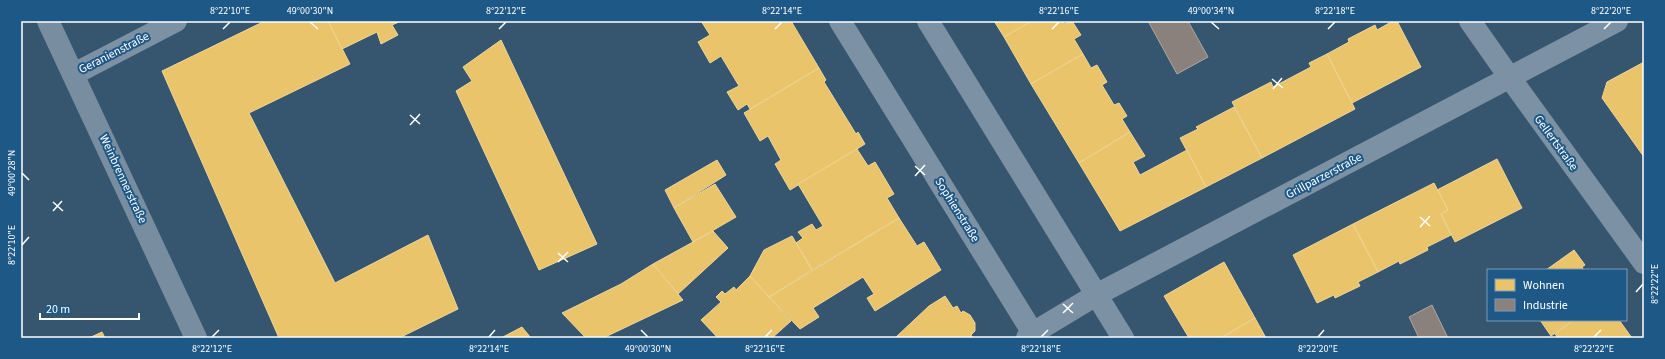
<svg xmlns="http://www.w3.org/2000/svg" width="1665" height="359" font-family="'Source Sans 3',sans-serif">
<style>
.homes{fill:#e9c46a;stroke:#f0d697}
.industry{fill:#8a817c;stroke:#ada7a3}
.lines{fill:none;stroke-linecap:round;stroke-linejoin:round}
.street{stroke:#7d91a4;stroke-width:22}
.secondary{stroke:#788ea0;stroke-width:22}
.ticks{fill:none;stroke:#fff;stroke-width:1.5}
.labels{text-anchor:middle;dominant-baseline:central;stroke-width:4;stroke-linejoin:round;paint-order:stroke}
.street-label{font-size:12px;fill:#fff;stroke:#1e5886}
.neatline{fill:none;stroke:#fff;stroke-width:1.5}
.ticks-label{font-size:10px;text-anchor:middle;fill:#fff}
</style>
<rect width="100%" height="100%" fill="#36556e"/>
<g class="homes">
<path d="M 265,21 L 328,21 L 350,64 L 249,113 L 335,283 L 428,235 L 458,309 L 399,338 L 279,338 L 162,71 Z"/>
<path d="M 328,21 L 401,21 L 392,25 L 398,35 L 381,44 L 377,32 L 342,49 Z"/>
<path d="M 701,21 L 791,21 L 819,68 L 750,109 L 747,104 L 738,110 L 727,92 L 739,86 L 721,56 L 710,63 L 698,42 L 710,35 Z"/>
<path d="M 994,21 L 1032,21 L 1004,37 Z"/>
<path d="M 1032,21 L 1063,21 L 1064,24 L 1072,21 L 1081,35 L 1074,39 L 1083,54 L 1031,84 L 1004,37 Z"/>
<path d="M 1393,21 L 1397,21 L 1421,67 L 1352,103 L 1327,54 L 1349,42 L 1348,39 L 1375,25 L 1377,30 Z"/>
<path d="M 501,40 L 597,244 L 539,270 L 456,91 L 472,81 L 463,67 Z"/>
<path d="M 1083,54 L 1091,68 L 1097,65 L 1107,82 L 1102,85 L 1114,105 L 1119,103 L 1127,116 L 1122,119 L 1130,132 L 1079,163 L 1031,84 Z"/>
<path d="M 1327,54 L 1355,109 L 1262,158 L 1232,102 L 1271,82 L 1273,87 L 1311,67 L 1309,63 Z"/>
<path d="M 1644,62 L 1644,157 L 1602,98 L 1607,82 Z"/>
<path d="M 819,68 L 826,80 L 824,82 L 856,134 L 858,132 L 865,144 L 790,190 L 775,164 L 781,160 L 768,136 L 760,141 L 744,113 Z"/>
<path d="M 1234,107 L 1262,158 L 1206,187 L 1180,138 L 1198,129 L 1196,127 Z"/>
<path d="M 1130,132 L 1145,156 L 1133,162 L 1140,175 L 1187,150 L 1206,187 L 1120,231 L 1079,163 Z"/>
<path d="M 857,149 L 868,166 L 875,162 L 894,194 L 887,198 L 899,218 L 812,270 L 796,243 L 803,238 L 798,232 L 812,224 L 816,230 L 823,226 L 798,184 Z"/>
<path d="M 1497,159 L 1522,208 L 1455,242 L 1441,214 L 1448,210 L 1437,190 Z"/>
<path d="M 717,160 L 726,175 L 674,208 L 665,190 Z"/>
<path d="M 1434,183 L 1448,210 L 1441,214 L 1451,235 L 1427,247 L 1428,250 L 1400,264 L 1399,261 L 1378,272 L 1353,224 Z"/>
<path d="M 715,184 L 736,217 L 693,242 L 674,208 Z"/>
<path d="M 899,218 L 917,246 L 924,242 L 941,270 L 875,311 L 867,298 L 874,294 L 863,277 L 813,308 L 819,317 L 800,329 L 769,297 Z"/>
<path d="M 1353,224 L 1378,272 L 1358,282 L 1360,286 L 1335,298 L 1334,295 L 1317,303 L 1293,255 Z"/>
<path d="M 713,231 L 728,248 L 678,294 L 653,264 Z"/>
<path d="M 792,236 L 812,270 L 769,297 L 750,276 L 764,250 Z"/>
<path d="M 1574,250 L 1585,265 L 1582,267 L 1584,270 L 1546,270 Z"/>
<path d="M 1224,262 L 1255,318 L 1221,338 L 1189,338 L 1164,296 Z"/>
<path d="M 653,264 L 683,300 L 603,338 L 586,338 L 562,313 L 621,284 Z"/>
<path d="M 750,276 L 791,321 L 772,338 L 718,338 L 701,320 L 721,302 L 716,297 L 722,291 L 725,294 L 734,287 L 736,290 Z"/>
<path d="M 945,296 L 953,308 L 957,306 L 961,313 L 963,311 L 970,315 L 975,323 L 975,331 L 971,335 L 973,338 L 897,338 L 896,337 L 929,306 Z"/>
<path d="M 1255,318 L 1266,338 L 1221,338 Z"/>
<path d="M 1540,320 L 1574,320 L 1551,336 Z"/>
<path d="M 1574,320 L 1619,320 L 1632,338 L 1558,338 L 1555,334 Z"/>
<path d="M 522,327 L 531,338 L 501,338 Z"/>
<path d="M 102,332 L 105,338 L 89,338 Z"/>
</g>
<g class="industry">
<path d="M 1148,21 L 1188,21 L 1208,57 L 1177,74 Z"/>
<path d="M 1432,305 L 1448,338 L 1419,338 L 1409,317 Z"/>
</g>
<g class="lines">
<g class="street">
<path d="M 840,21 L 1036,338"/>
<path d="M 928,21 L 1123,338"/>
<path d="M 1470,21 L 1510,78 L 1644,263"/>
<path d="M 74,74 L 176,21"/>
<path d="M 1027,338 L 1033,333 L 1096,295 L 1617,21"/>
</g>
<path class="secondary" d="M 48,21 L 196,338"/>
</g>
<path class="ticks" d="M 310,22 L 318,29M 1211,22 L 1219,29M 223,29 L 230,22M 499,29 L 506,22M 775,29 L 782,22M 1052,29 L 1059,22M 1328,29 L 1335,22M 1604,29 L 1611,22M 1272,79 L 1283,88M 1273,89 L 1282,78M 410,115 L 420,124M 410,125 L 420,114M 915,166 L 925,175M 22,173 L 29,180M 915,176 L 925,165M 53,202 L 63,211M 53,211 L 62,201M 1420,217 L 1430,226M 1420,227 L 1430,216M 22,245 L 29,237M 558,253 L 568,262M 558,262 L 568,252M 1636,292 L 1643,284M 1063,304 L 1073,313M 1063,313 L 1073,303M 641,330 L 648,337M 212,337 L 219,330M 489,337 L 495,330M 765,337 L 772,330M 1041,337 L 1048,330M 1318,337 L 1324,330M 1594,337 L 1601,330"/>
<g class="labels">
<g class="street-label">
<text transform="translate(114 53) rotate(-27)">Geranienstraße</text>
<text transform="translate(1556 143) rotate(54)">Gellertstraße</text>
<text transform="translate(1324 176) rotate(-28)">Grillparzerstraße</text>
<text transform="translate(123 179) rotate(65)">Weinbrennerstraße</text>
<text transform="translate(957 210) rotate(58)">Sophienstraße</text>
</g>
</g>
<rect width="1665" height="359" fill="none" stroke="#1e5886" stroke-width="44"/>
<rect x="1487" y="269" width="140" height="52" fill="#1e5886" stroke="#789bb6"/>
<rect x="1495" y="279" width="20" height="12" fill="#e9c46a" stroke="#789bb6"/>
<text x="1523" y="289" font-size="12" fill="#ffffff">Wohnen</text>
<rect x="1495" y="299" width="20" height="12" fill="#8a817c" stroke="#789bb6"/>
<text x="1523" y="309" font-size="12" fill="#ffffff">Industrie</text>
<path d="M40 313v6h99v-6" fill="none" stroke="#ffffff" stroke-width="2"/>
<text x="46" y="313" font-size="12" fill="#ffffff" stroke="#1e5886" stroke-width="3" paint-order="stroke">20 m</text>
<rect x="22" y="22" width="1621" height="315" class="neatline"/>
<g class="ticks-label">
<text x="230" y="14">8°22'10"E</text>
<text x="310" y="14">49°00'30"N</text>
<text x="506" y="14">8°22'12"E</text>
<text x="782" y="14">8°22'14"E</text>
<text x="1059" y="14">8°22'16"E</text>
<text x="1211" y="14">49°00'34"N</text>
<text x="1335" y="14">8°22'18"E</text>
<text x="1611" y="14">8°22'20"E</text>
<text transform="translate(11 173) rotate(-90)" y="4">49°00'28"N</text>
<text transform="translate(11 245) rotate(-90)" y="4">8°22'10"E</text>
<text transform="translate(1654 284) rotate(-90)" y="4">8°22'22"E</text>
<text x="212" y="352">8°22'12"E</text>
<text x="489" y="352">8°22'14"E</text>
<text x="648" y="352">49°00'30"N</text>
<text x="765" y="352">8°22'16"E</text>
<text x="1041" y="352">8°22'18"E</text>
<text x="1318" y="352">8°22'20"E</text>
<text x="1594" y="352">8°22'22"E</text>
</g>
</svg>
